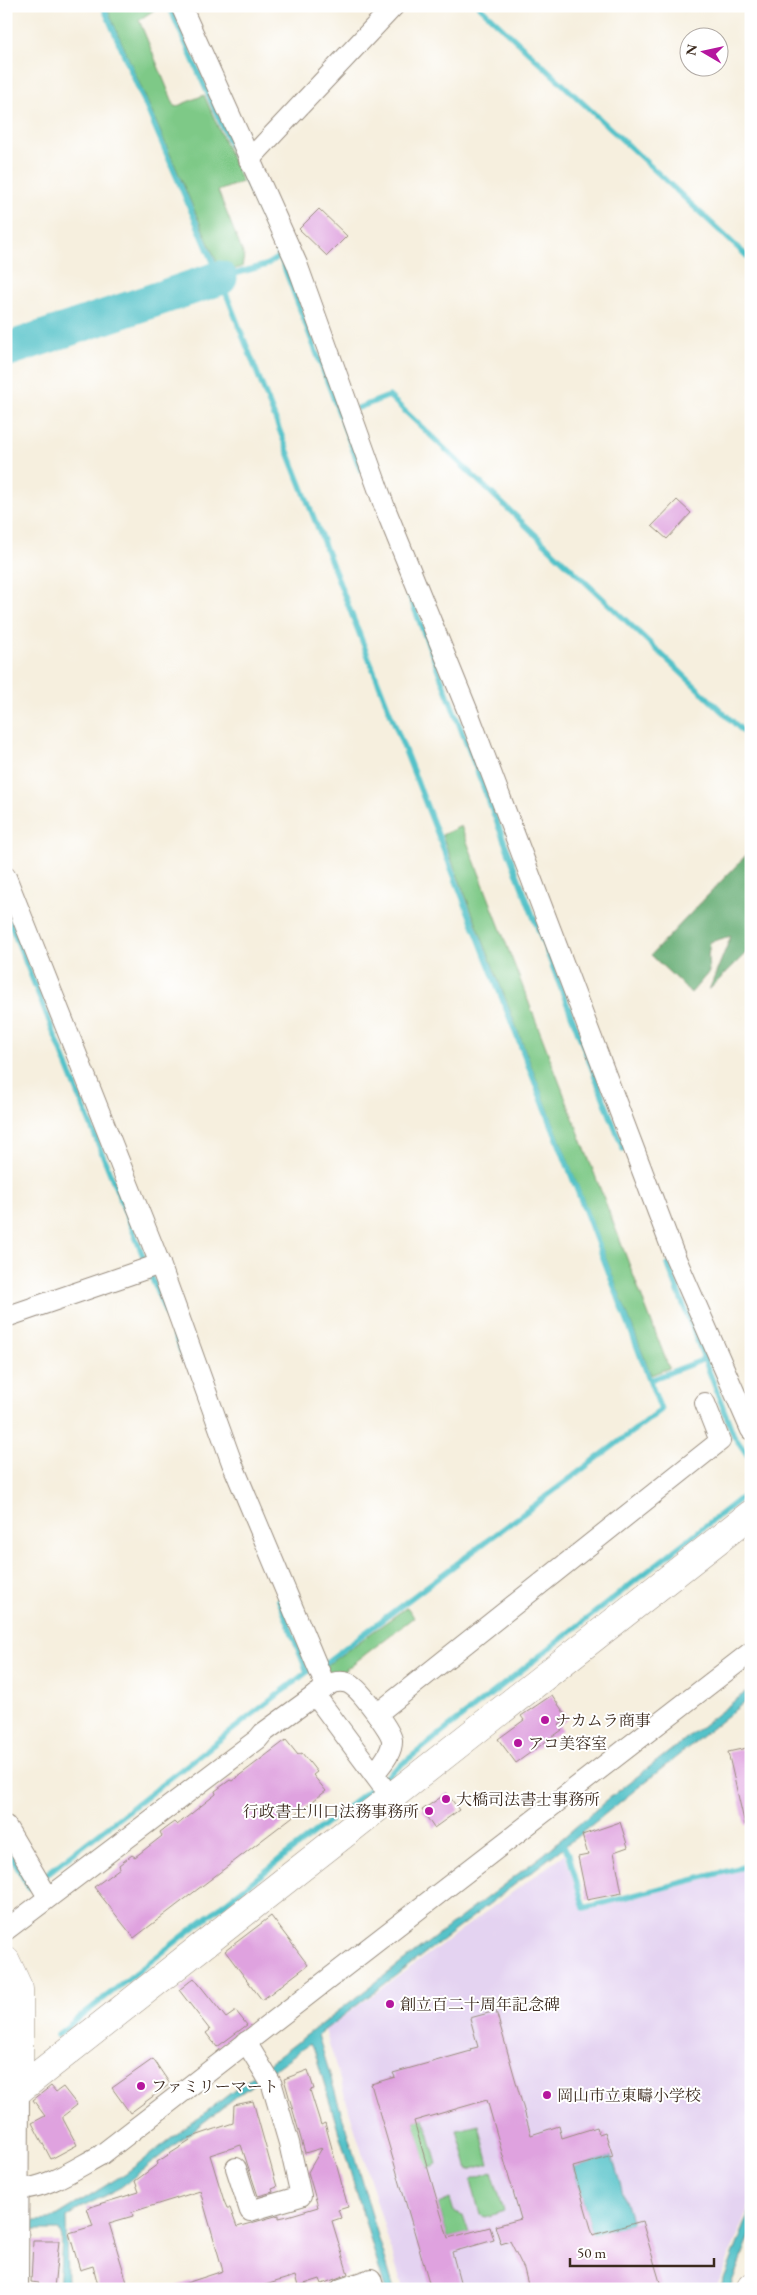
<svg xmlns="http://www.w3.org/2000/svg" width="757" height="2295" font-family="'EB Garamond','Noto Serif JP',serif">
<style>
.built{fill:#e4d3f1}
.green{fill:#7ec987;stroke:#5c7a52}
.forest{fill:#66ad74;stroke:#506c49}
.water{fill:#54c2c9;stroke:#487674}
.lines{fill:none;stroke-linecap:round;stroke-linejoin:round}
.stream{stroke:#54c2c9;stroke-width:5.5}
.river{stroke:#54c2c9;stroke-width:35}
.building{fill:#dfa2df}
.street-casing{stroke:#988c7e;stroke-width:22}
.secondary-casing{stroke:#988c7e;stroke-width:29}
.street{stroke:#fff;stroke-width:20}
.secondary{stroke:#fff;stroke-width:28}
.poi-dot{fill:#b5179e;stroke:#fff;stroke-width:2}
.labels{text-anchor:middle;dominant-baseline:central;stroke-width:4;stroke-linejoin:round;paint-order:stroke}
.poi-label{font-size:16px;fill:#3b2a1e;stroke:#fff;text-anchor:start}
</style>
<rect width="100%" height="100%" fill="#fff"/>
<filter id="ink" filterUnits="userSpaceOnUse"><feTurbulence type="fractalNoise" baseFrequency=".02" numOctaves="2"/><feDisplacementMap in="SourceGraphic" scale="10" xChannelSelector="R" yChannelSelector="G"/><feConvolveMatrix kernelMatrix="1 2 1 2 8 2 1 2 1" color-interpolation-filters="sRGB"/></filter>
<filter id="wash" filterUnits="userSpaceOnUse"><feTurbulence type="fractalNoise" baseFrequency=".0096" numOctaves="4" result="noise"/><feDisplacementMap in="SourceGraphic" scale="20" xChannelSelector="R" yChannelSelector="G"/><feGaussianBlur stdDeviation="1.12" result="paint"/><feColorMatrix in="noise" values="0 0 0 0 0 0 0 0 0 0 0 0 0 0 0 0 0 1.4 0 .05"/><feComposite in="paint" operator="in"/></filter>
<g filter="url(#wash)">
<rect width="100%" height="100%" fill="#f6efde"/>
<path class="built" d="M 565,1854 L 583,1911 L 751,1868 L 751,2202 L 716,2289 L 403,2289 L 325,2030 Z"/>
<g class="green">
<path d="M 106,6 L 160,6 L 139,20 L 175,107 L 204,95 L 242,182 L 218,191 L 244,256 L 242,267 L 232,270 L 218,265 Z"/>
<path d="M 461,826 L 669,1368 L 651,1375 L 442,835 Z"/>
<path d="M 407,1607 L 414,1617 L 341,1673 L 330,1674 L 326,1666 Z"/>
<path d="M 424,2118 L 437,2164 L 427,2168 L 414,2121 Z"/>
<path d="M 479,2125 L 489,2164 L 468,2170 L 457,2130 Z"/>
<path d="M 492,2172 L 504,2211 L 486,2217 L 480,2215 L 471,2180 L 473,2178 Z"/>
<path d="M 450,2199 L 454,2212 L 463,2215 L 469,2233 L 448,2238 L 438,2204 Z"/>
</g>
<path class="forest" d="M 751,850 L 751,948 L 709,990 L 731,936 L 710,942 L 708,957 L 709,972 L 691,993 L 651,955 Z"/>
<g class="water">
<path d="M 751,1688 L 751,1697 L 569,1843 L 318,2035 L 394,2289 L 385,2289 L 314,2049 L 309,2044 L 237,2096 L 121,2187 L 81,2208 L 66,2218 L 67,2289 L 59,2289 L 62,2238 L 59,2230 L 6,2230 L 6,2223 L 50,2220 L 126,2173 L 544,1854 L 607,1800 Z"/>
<path d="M 612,2156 L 632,2224 L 593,2235 L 573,2167 Z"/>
<path d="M 751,2209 L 751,2233 L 732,2282 L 730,2289 L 720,2289 Z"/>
</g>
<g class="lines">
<g class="stream">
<path d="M 169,6 L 280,256 L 361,471"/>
<path d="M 479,6 L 751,260"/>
<path d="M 220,278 L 266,265 L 280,256"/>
<path d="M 358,408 L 389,396 L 751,739"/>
<path d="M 398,566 L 623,1149"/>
<path d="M 6,913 L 185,1361"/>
<path d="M 668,1265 L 734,1436 L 751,1460"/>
<path d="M 650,1380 L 705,1359"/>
<path d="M 279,1600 L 307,1672"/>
<path d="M 562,1844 L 569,1855 L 584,1908 L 751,1865"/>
<path d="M 6,1847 L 29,1888 L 33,1884"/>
<path d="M 44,1876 L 307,1672 L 325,1663 L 661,1410 L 588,1218 L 220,278 L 103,6"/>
<path d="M 57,2035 L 751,1490"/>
</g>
<path class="river" d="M 6,350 L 220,278"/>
</g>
<g id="blocks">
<g class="building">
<path d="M 319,209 L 347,236 L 327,256 L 299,229 Z"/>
<path d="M 677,500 L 691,513 L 667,539 L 652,526 Z"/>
<path d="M 552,1695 L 568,1719 L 559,1725 L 562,1730 L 516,1763 L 498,1739 L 524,1720 L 521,1716 Z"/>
<path d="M 286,1740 L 298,1755 L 302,1753 L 317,1772 L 313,1775 L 326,1791 L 134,1938 L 94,1887 L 120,1868 L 119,1865 L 132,1855 L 135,1857 L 162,1836 L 160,1832 L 174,1822 L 177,1825 L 216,1794 L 215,1791 L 230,1780 L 232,1781 Z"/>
<path d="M 751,1747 L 751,1824 L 745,1825 L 728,1752 Z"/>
<path d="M 447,1793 L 459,1810 L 434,1828 L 422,1810 Z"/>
<path d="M 620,1822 L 628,1847 L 614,1852 L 622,1893 L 587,1900 L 578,1857 L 588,1855 L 582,1835 Z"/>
<path d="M 271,1916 L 308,1965 L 262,2000 L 225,1951 Z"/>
<path d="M 194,1978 L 226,2018 L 236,2011 L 247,2025 L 217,2047 L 206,2033 L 210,2030 L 179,1990 Z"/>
<path d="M 496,2011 L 531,2135 L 559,2126 L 562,2138 L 597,2127 L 599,2134 L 605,2132 L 613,2156 L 573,2167 L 593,2235 L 642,2221 L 662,2289 L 529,2289 L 524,2269 L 510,2241 L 501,2244 L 495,2226 L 521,2219 L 487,2100 L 414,2121 L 448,2238 L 490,2227 L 494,2240 L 452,2252 L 462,2289 L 431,2289 L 371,2084 L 395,2077 L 393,2073 L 471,2051 L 470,2049 L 478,2047 L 470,2018 Z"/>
<path d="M 153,2059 L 170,2084 L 130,2113 L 112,2088 Z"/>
<path d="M 308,2070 L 314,2089 L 310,2090 L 321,2125 L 325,2123 L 348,2207 L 338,2210 L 341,2218 L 332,2221 L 348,2274 L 322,2284 L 320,2279 L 298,2286 L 295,2276 L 252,2289 L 178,2289 L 177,2286 L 223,2271 L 200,2191 L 132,2212 L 133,2216 L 109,2223 L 129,2289 L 99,2289 L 93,2266 L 80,2270 L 69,2233 L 93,2226 L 87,2208 L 139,2192 L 135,2181 L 158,2164 L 157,2162 L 190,2141 L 189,2138 L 233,2123 L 234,2105 L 253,2101 L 277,2187 L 272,2189 L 273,2192 L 258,2196 L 241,2145 L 210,2155 L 224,2201 L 227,2208 L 230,2208 L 237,2227 L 279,2215 L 279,2218 L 288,2216 L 318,2207 L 308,2172 L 322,2148 L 305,2153 L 284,2079 Z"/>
<path d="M 51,2086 L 56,2092 L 63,2087 L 77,2105 L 63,2116 L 63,2119 L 77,2145 L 51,2159 L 32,2123 L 45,2116 L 33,2100 Z"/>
<path d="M 33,2241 L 59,2241 L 54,2288 L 40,2286 L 39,2283 L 31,2282 Z"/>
</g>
</g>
</g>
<g filter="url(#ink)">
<use href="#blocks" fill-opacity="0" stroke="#988c7e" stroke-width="1"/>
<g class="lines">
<g class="street-casing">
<g id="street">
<path d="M 181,6 L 297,264 L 385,508 L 468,712 L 673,1252 L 751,1430"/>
<path d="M 249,160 L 394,6"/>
<path d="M 6,877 L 160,1264 L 232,1463 L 326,1687"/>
<path d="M 6,1317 L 160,1264"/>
<path d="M 315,1695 L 381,1784"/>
<path d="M 377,1714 L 720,1441 L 705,1403"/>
<path d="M 6,1826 L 48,1897"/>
<path d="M 6,1930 L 258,1739 L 263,1733 L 332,1683 C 340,1681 348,1681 354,1687 C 362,1693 392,1732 392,1740 C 393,1753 381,1765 374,1774"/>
<path d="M 236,2168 L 250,2211 L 301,2196 L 289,2143 L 272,2085 L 246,2042"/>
<path d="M 20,2189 C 48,2188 76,2168 101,2155 L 751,1652"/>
<path d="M 18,2289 L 19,2090"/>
<path d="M 341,2289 L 371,2279 L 374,2289"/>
</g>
</g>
<g class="secondary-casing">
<g id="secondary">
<path d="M 6,1961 L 19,1989 L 19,2090"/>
<path d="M 19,2090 L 751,1514"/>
<path d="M 750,2289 L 751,2287"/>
</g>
</g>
<use href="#street" class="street"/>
<use href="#secondary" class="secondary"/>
</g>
</g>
<g class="poi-dot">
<circle cx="545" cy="1720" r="5"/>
<circle cx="518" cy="1743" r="5"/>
<circle cx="446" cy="1799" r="5"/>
<circle cx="429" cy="1811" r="5"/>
<circle cx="390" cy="2004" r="5"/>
<circle cx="141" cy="2086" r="5"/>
<circle cx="547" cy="2095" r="5"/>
</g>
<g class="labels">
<g class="poi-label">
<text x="555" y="1720">ナカムラ商事</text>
<text x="528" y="1743">アコ美容室</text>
<text x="456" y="1799">大橋司法書士事務所</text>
<text x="419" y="1811" text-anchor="end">行政書士川口法務事務所</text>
<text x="400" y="2004">創立百二十周年記念碑</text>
<text x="151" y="2086">ファミリーマート</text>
<text x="557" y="2095">岡山市立東疇小学校</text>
</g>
</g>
<rect width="757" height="2295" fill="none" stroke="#fff" stroke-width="25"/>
<g transform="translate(704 52) rotate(279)"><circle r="24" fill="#ffffff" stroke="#b1aaa5"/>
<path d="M0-4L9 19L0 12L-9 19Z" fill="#b5179e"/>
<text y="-8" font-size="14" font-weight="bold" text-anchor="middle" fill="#3b2a1e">N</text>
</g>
<path d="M570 2258v8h144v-8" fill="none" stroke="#3b2a1e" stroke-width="2.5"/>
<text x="577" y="2258" font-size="15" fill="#3b2a1e" stroke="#ffffff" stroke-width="4" paint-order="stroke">50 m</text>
</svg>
